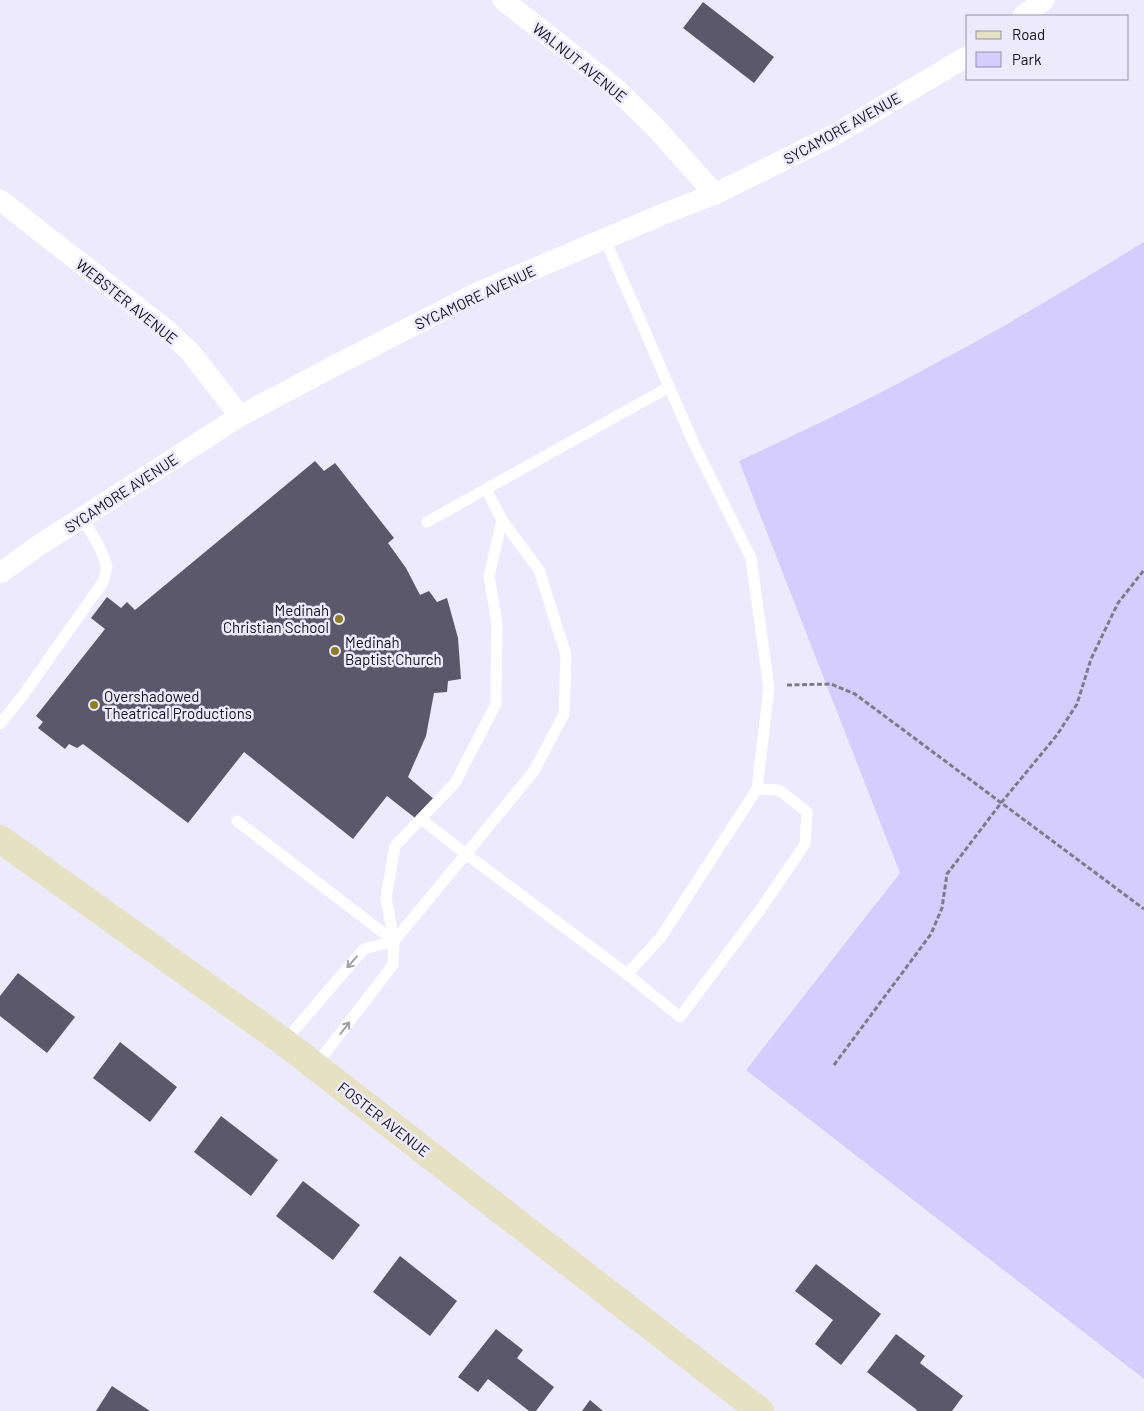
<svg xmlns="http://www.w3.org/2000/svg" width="1144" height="1411" font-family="Barlow,sans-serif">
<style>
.green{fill:#d4cdfe}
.building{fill:#5b586c}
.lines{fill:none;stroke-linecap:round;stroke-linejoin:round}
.path{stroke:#7e7b89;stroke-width:3;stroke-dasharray:5 2.5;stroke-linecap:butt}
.lane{stroke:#fff;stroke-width:11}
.street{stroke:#fff;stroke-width:21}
.secondary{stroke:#e6e1c3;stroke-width:28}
.oneway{stroke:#a09fa2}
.poi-dot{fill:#8d7e24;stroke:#edeafe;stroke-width:2}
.labels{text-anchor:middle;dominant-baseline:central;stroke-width:5;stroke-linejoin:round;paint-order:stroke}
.street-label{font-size:15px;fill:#110f17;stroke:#edeafe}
.poi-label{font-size:15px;fill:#110f17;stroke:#edeafe;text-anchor:start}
</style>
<rect width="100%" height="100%" fill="#edeafe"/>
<path class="green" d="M 1144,242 L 1144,1379 L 746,1070 L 900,873 L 739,461 C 807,429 875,397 940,361 C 1010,324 1077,283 1144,242 Z"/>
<g class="building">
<path d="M 703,2 L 774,57 L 754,83 L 683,28 Z"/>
<path d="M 315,461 L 324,471 L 335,463 L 394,538 L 388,543 L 406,568 L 420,595 L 429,591 L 437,602 L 447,598 L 458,638 L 461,679 L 448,681 L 447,692 L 434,693 L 426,736 L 408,777 L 435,800 L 419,821 L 387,796 L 353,839 L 244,752 L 188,823 L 83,744 L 77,748 L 69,744 L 65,749 L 38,728 L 43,722 L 36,716 L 105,629 L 91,618 L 107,597 L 121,608 L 127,602 L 135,610 Z"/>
<path d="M 18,973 L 75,1017 L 47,1053 L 0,1016 L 0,996 Z"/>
<path d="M 120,1042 L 177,1087 L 150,1122 L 93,1078 Z"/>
<path d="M 221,1116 L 278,1160 L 251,1196 L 194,1152 Z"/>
<path d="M 303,1181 L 360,1225 L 333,1260 L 276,1216 Z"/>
<path d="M 400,1256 L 457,1301 L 430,1336 L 373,1292 Z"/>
<path d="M 816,1264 L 881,1314 L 841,1365 L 815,1344 L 833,1320 L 795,1291 Z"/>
<path d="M 496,1329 L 523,1350 L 517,1358 L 554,1387 L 536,1411 L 529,1411 L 488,1379 L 478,1392 L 458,1377 Z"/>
<path d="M 896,1334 L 925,1356 L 920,1363 L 963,1396 L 952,1411 L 916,1411 L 917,1410 L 867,1372 Z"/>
<path d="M 112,1386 L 150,1411 L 96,1411 Z"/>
<path d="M 590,1400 L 603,1411 L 582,1411 Z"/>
</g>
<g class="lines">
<g class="path">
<path d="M 787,685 L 831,684 L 855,694 L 1144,909"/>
<path d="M 834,1065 L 931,934 L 942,908 L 947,874 L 1001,803 L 1057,735 L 1077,704 L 1091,659 L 1118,603 L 1144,570"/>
</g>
<g class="lane">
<path d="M 486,489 L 669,387"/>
<path d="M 0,724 L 21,698 L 103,582 L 107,567 L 101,550 L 82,517"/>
<path d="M 421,819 L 466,854 L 534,771 L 564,714 L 566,655 L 539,570 L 502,520"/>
<path d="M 237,821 L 394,941"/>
<path d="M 627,974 L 680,1017 L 760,910 L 805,844 L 807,812 L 779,790 L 757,789"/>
<path d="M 284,1042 L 364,949 L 394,941 L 466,854 L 627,974 L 661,937 L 757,789 L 769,688 L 751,558 L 694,444 L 605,239"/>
<path d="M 315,1066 L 393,965 L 394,941 L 386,898 L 395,846 L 455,783 L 496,704 L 497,623 L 489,576 L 502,520 L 486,489 L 427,522"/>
</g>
<g class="street">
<path d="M 503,0 L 613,86 L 655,127 L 715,194"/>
<path d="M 1023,16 L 1044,0"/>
<path d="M 0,200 L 169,332 L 191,353 L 240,416"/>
<path d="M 0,573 L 41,544 L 240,416 L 336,365 L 477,293 L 661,215 L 715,194 L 836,134 L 968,56"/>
</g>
<path class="secondary" d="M 0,839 L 284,1042 L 760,1411"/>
</g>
<defs><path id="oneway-shaft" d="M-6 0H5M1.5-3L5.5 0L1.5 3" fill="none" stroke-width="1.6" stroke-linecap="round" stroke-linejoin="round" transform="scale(1.25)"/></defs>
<g class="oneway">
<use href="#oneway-shaft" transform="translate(352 962) rotate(131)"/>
<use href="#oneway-shaft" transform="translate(345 1028) rotate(-52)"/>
</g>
<g class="poi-dot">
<circle cx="339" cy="619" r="5"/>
<circle cx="335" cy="651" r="5"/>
<circle cx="94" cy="705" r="5"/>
</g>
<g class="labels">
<g class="street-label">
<text transform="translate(580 62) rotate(39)">WALNUT AVENUE</text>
<text transform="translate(842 128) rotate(-29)">SYCAMORE AVENUE</text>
<text transform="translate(475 297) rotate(-25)">SYCAMORE AVENUE</text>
<text transform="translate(127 301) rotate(39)">WEBSTER AVENUE</text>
<text transform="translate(121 493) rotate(-33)">SYCAMORE AVENUE</text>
<text transform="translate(384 1119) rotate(38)">FOSTER AVENUE</text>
</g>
<g class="poi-label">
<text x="329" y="610" text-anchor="end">Medinah<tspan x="329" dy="17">Christian School</tspan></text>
<text x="345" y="642">Medinah<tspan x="345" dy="17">Baptist Church</tspan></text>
<text x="104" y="696">Overshadowed<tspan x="104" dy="17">Theatrical Productions</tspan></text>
</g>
</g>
<rect x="966" y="15" width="162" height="65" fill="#edeafe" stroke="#9592a2"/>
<rect x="976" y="31" width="25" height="8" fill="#e6e1c3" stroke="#9592a2"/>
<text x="1012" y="40" font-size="15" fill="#110f17">Road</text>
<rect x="976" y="52" width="25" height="15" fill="#d4cdfe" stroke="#9592a2"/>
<text x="1012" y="65" font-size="15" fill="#110f17">Park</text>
</svg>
